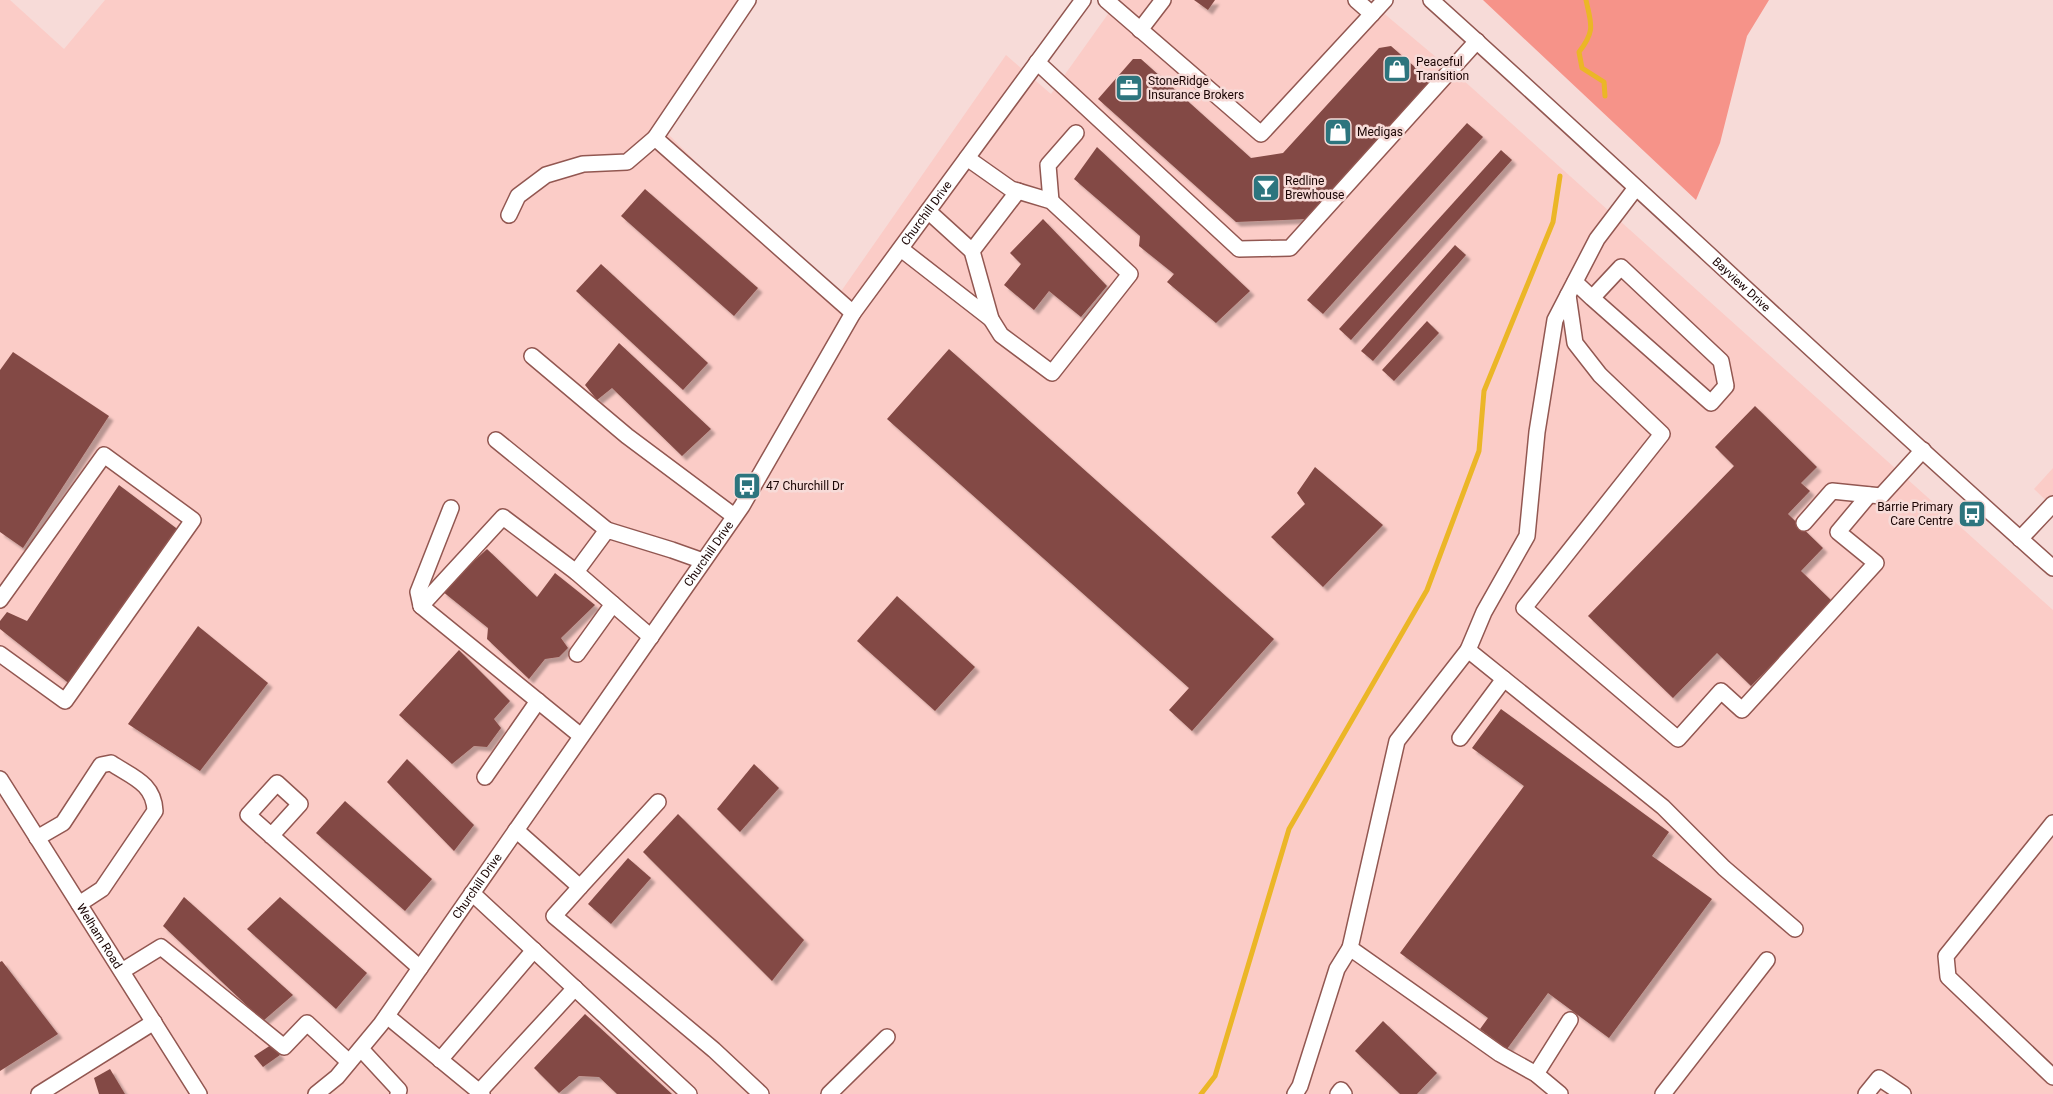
<svg xmlns="http://www.w3.org/2000/svg" width="2053" height="1094" font-family="Roboto,sans-serif">
<style>
.built{fill:#fbccc7}
.green{fill:#f69389}
.lines{fill:none;stroke-linecap:round;stroke-linejoin:round}
.stream{stroke:#ebb627;stroke-width:5}
.building{fill:#834944;filter:url(#shadow)}
.minor-casing{stroke:#925751;stroke-width:18}
.minor{stroke:#fff;stroke-width:15}
.labels{text-anchor:middle;dominant-baseline:central;stroke-width:5;stroke-linejoin:round;paint-order:stroke}
.poi-label{font-size:12px;fill:#1a0504;stroke:#f7dbd8;text-anchor:start}
.street-label{font-size:12px;fill:#1a0504;stroke:#f7dbd8}
</style>
<defs>
<filter id="shadow"><feDropShadow dx="4.5" dy="4.5" stdDeviation="1" flood-color="#0004"/></filter>
</defs>
<rect width="100%" height="100%" fill="#f7dbd8"/>
<g class="built">
<path d="M 0,0 L 10,0 L 64,49 L 105,0 L 752,0 L 664,130 L 835,300 L 1006,55 L 1051,94 L 1118,0 L 1368,0 L 1462,79 L 2053,610 L 2053,1094 L 0,1094 Z"/>
<path d="M 2053,468 L 2053,507 L 2034,489 Z"/>
</g>
<path class="green" d="M 1483,0 L 1769,0 L 1747,36 L 1720,143 L 1696,200 Z"/>
<g class="lines">
<g class="stream">
<path d="M 1586,0 C 1591,24 1596,30 1579,52 L 1582,68 L 1604,82 L 1605,96"/>
<path d="M 1201,1094 L 1215,1076 L 1289,829 L 1427,590 L 1479,451 L 1484,391 L 1553,222 L 1560,176"/>
</g>
</g>
<g class="building">
<path d="M 1194,0 L 1215,0 L 1208,10 Z"/>
<path d="M 1391,46 L 1432,82 L 1307,219 L 1236,222 L 1098,99 L 1133,59 L 1141,59 L 1251,158 L 1283,153 L 1379,48 Z"/>
<path d="M 1467,123 L 1483,137 L 1323,314 L 1307,300 Z"/>
<path d="M 1097,147 L 1250,291 L 1216,323 L 1167,282 L 1174,274 L 1139,246 L 1140,236 L 1074,179 Z"/>
<path d="M 1501,150 L 1512,160 L 1351,340 L 1339,329 Z"/>
<path d="M 645,189 L 758,288 L 734,316 L 621,216 Z"/>
<path d="M 1043,219 L 1107,286 L 1081,317 L 1049,291 L 1034,310 L 1004,285 L 1021,264 L 1010,253 Z"/>
<path d="M 1455,245 L 1466,255 L 1373,361 L 1361,351 Z"/>
<path d="M 601,264 L 708,363 L 683,390 L 576,291 Z"/>
<path d="M 1427,321 L 1439,333 L 1394,381 L 1382,370 Z"/>
<path d="M 619,343 L 711,429 L 682,456 L 612,388 L 597,400 L 585,385 Z"/>
<path d="M 949,349 L 1274,639 L 1192,731 L 1169,710 L 1189,688 L 887,419 Z"/>
<path d="M 13,352 L 109,416 L 23,548 L 0,532 L 0,370 Z"/>
<path d="M 1755,406 L 1817,467 L 1801,483 L 1810,491 L 1788,514 L 1823,548 L 1801,571 L 1833,602 L 1751,686 L 1717,653 L 1673,698 L 1588,616 L 1734,466 L 1715,447 Z"/>
<path d="M 1315,467 L 1383,525 L 1323,587 L 1271,537 L 1305,504 L 1297,493 Z"/>
<path d="M 119,485 L 180,531 L 71,685 L 0,629 L 0,621 L 7,612 L 27,621 Z"/>
<path d="M 487,549 L 537,597 L 555,573 L 595,605 L 561,638 L 568,648 L 559,657 L 545,659 L 529,679 L 487,639 L 488,628 L 442,591 Z"/>
<path d="M 897,596 L 975,667 L 935,711 L 857,641 Z"/>
<path d="M 198,626 L 268,683 L 200,771 L 128,724 Z"/>
<path d="M 459,650 L 510,701 L 494,719 L 501,728 L 487,747 L 474,746 L 452,764 L 399,715 Z"/>
<path d="M 1501,709 L 1669,832 L 1652,856 L 1712,899 L 1609,1038 L 1548,993 L 1507,1049 L 1480,1029 L 1488,1018 L 1400,953 L 1524,786 L 1472,748 Z"/>
<path d="M 407,759 L 474,825 L 454,851 L 387,782 Z"/>
<path d="M 754,764 L 779,788 L 740,832 L 717,809 Z"/>
<path d="M 345,801 L 432,879 L 405,911 L 316,833 Z"/>
<path d="M 678,814 L 804,940 L 772,981 L 643,852 Z"/>
<path d="M 628,858 L 651,878 L 611,924 L 588,904 Z"/>
<path d="M 184,897 L 293,995 L 263,1021 L 163,926 Z"/>
<path d="M 280,897 L 367,973 L 336,1009 L 247,929 Z"/>
<path d="M 2,961 L 58,1034 L 0,1071 L 0,962 Z"/>
<path d="M 585,1014 L 672,1094 L 617,1094 L 599,1077 L 579,1076 L 559,1093 L 534,1068 Z"/>
<path d="M 1383,1021 L 1437,1073 L 1417,1094 L 1400,1094 L 1355,1051 Z"/>
<path d="M 271,1045 L 280,1055 L 263,1067 L 254,1056 Z"/>
<path d="M 110,1069 L 125,1094 L 99,1094 L 94,1078 Z"/>
</g>
<g class="lines">
<g class="minor-casing">
<g id="minor">
<path d="M 1106,0 L 1261,134 L 1385,0"/>
<path d="M 1356,0 L 1372,14"/>
<path id="s1" d="M 1431,0 C 1640,188 1843,382 2053,568"/>
<path d="M 1140,30 L 1163,0"/>
<path d="M 1037,62 L 1239,249 L 1290,248 L 1477,41"/>
<path d="M 655,138 L 853,313"/>
<path d="M 1051,201 L 1048,165 L 1076,133"/>
<path d="M 928,211 L 972,251 L 991,319 L 1001,335 L 1052,373 L 1130,274 L 1051,201 L 1011,189 L 967,158"/>
<path d="M 509,215 L 518,196 L 546,175 L 583,164 L 627,162 L 655,138 L 748,0"/>
<path d="M 901,249 L 991,319"/>
<path d="M 972,251 L 1018,191"/>
<path d="M 1575,282 L 1592,298 L 1711,403 L 1726,386 L 1721,361 L 1621,267 L 1592,298"/>
<path d="M 1568,295 L 1575,343 L 1600,375 L 1662,434 L 1524,608 L 1678,739 L 1721,691 L 1742,710 L 1876,563 L 1838,532 L 1869,495"/>
<path d="M 532,356 L 627,436 L 734,516"/>
<path d="M 496,440 L 607,530"/>
<path d="M 1804,523 L 1832,491 L 1881,496 L 1923,450"/>
<path d="M 2020,539 L 2053,504"/>
<path d="M 576,572 L 607,530 L 672,550 L 703,561"/>
<path d="M 0,600 L 104,455 L 193,520 L 65,701 L 0,654"/>
<path d="M 421,606 L 418,592 L 451,508"/>
<path d="M 1468,650 L 1663,807 L 1724,868 L 1795,929"/>
<path d="M 577,654 L 613,604"/>
<path d="M 581,736 L 421,606 L 503,517 L 576,572 L 651,637"/>
<path d="M 1460,738 L 1504,679"/>
<path d="M 485,777 L 538,701"/>
<path id="s2" d="M 0,779 L 199,1094"/>
<path d="M 2053,823 L 1946,956 L 1948,977 L 2053,1077"/>
<path d="M 516,830 L 580,887 L 658,802"/>
<path d="M 271,836 L 300,804 L 277,783 L 248,815 L 420,968"/>
<path d="M 37,838 L 63,823 L 101,765 L 111,763 C 132,777 154,783 155,811 L 102,889 L 79,904"/>
<path d="M 580,887 L 554,916 L 714,1050 L 761,1094"/>
<path d="M 472,893 L 689,1094"/>
<path d="M 122,971 L 161,947 L 284,1047 L 307,1023 L 349,1062"/>
<path d="M 387,1016 L 482,1094"/>
<path d="M 361,1049 L 399,1090 L 398,1094"/>
<path d="M 440,1060 L 534,950"/>
<path d="M 1536,1074 L 1570,1020"/>
<path d="M 479,1092 L 575,988"/>
<path d="M 39,1094 L 154,1022"/>
<path id="s3" d="M 316,1094 L 337,1077 L 381,1024 L 742,506 L 853,313 L 1083,0"/>
<path d="M 829,1094 L 887,1037"/>
<path d="M 1295,1094 L 1300,1086 L 1337,969 L 1350,948"/>
<path d="M 1338,1094 L 1341,1090 L 1344,1094"/>
<path d="M 1560,1094 L 1536,1074 L 1500,1054 L 1350,948 L 1397,741 L 1468,650 L 1484,612 L 1527,536 L 1537,432 L 1555,320 L 1597,239 L 1635,189"/>
<path d="M 1663,1094 L 1767,960"/>
<path d="M 1866,1094 L 1879,1078 L 1903,1094"/>
</g>
</g>
<use href="#minor" class="minor"/>
</g>
<defs>
<g id="shop-square" transform="scale(1.4375)"><rect x="-9" y="-9" width="18" height="18" rx="4" fill="#2d757e" stroke="#f7dbd8"/><path d="M-5-2.5h2.3a2.7 3.5 0 0 1 5.4 0H5L5.5 6h-11ZM-1.5-2.5h3a1.5 2.3 0 0 0-3 0Z" fill="#fff"/></g>
<g id="office-square" transform="scale(1.4375)"><rect x="-9" y="-9" width="18" height="18" rx="4" fill="#2d757e" stroke="#f7dbd8"/><path d="M-6-3h4V-5.5h4V-3h4V5H-6ZM-1-4.5V-3h2v-1.5ZM-6 0V1H6V0Z" fill="#fff"/></g>
<g id="bar-square" transform="scale(1.4375)"><rect x="-9" y="-9" width="18" height="18" rx="4" fill="#2d757e" stroke="#f7dbd8"/><path d="M-6-5H6L.8 .8V4.5H3.5V6h-7V4.5H-.8V.8Z" fill="#fff"/></g>
<g id="bus-square" transform="scale(1.4375)"><rect x="-9" y="-9" width="18" height="18" rx="4" fill="#2d757e" stroke="#f7dbd8"/><path d="M-5-6H5V4H4V6H2V4H-2V6H-4V4H-5ZM-3.5-4V0h7V-4ZM-3.5 1.2v1.5H-2V1.2ZM2 1.2v1.5H3.5V1.2Z" fill="#fff"/></g>
</defs>
<g fill-rule="evenodd">
<use href="#shop-square" x="1397" y="69"/>
<use href="#office-square" x="1129" y="88"/>
<use href="#shop-square" x="1338" y="132"/>
<use href="#bar-square" x="1266" y="188"/>
<use href="#bus-square" x="747" y="486"/>
<use href="#bus-square" x="1972" y="514"/>
</g>
<g class="labels">
<g class="poi-label">
<text x="1416" y="62">Peaceful<tspan x="1416" dy="14">Transition</tspan></text>
<text x="1148" y="81">StoneRidge<tspan x="1148" dy="14">Insurance Brokers</tspan></text>
<text x="1357" y="132">Medigas</text>
<text x="1285" y="181">Redline<tspan x="1285" dy="14">Brewhouse</tspan></text>
<text x="766" y="486">47 Churchill Dr</text>
<text x="1953" y="507" text-anchor="end">Barrie Primary<tspan x="1953" dy="14">Care Centre</tspan></text>
</g>
<g class="street-label">
<text stroke="none"><textPath href="#s3" startOffset="1074">Churchill Drive</textPath></text>
<text stroke="none"><textPath href="#s1" startOffset="421">Bayview Drive</textPath></text>
<text stroke="none"><textPath href="#s3" startOffset="669">Churchill Drive</textPath></text>
<text stroke="none"><textPath href="#s3" startOffset="264">Churchill Drive</textPath></text>
<text stroke="none"><textPath href="#s2" startOffset="186">Welham Road</textPath></text>
</g>
</g>
</svg>
